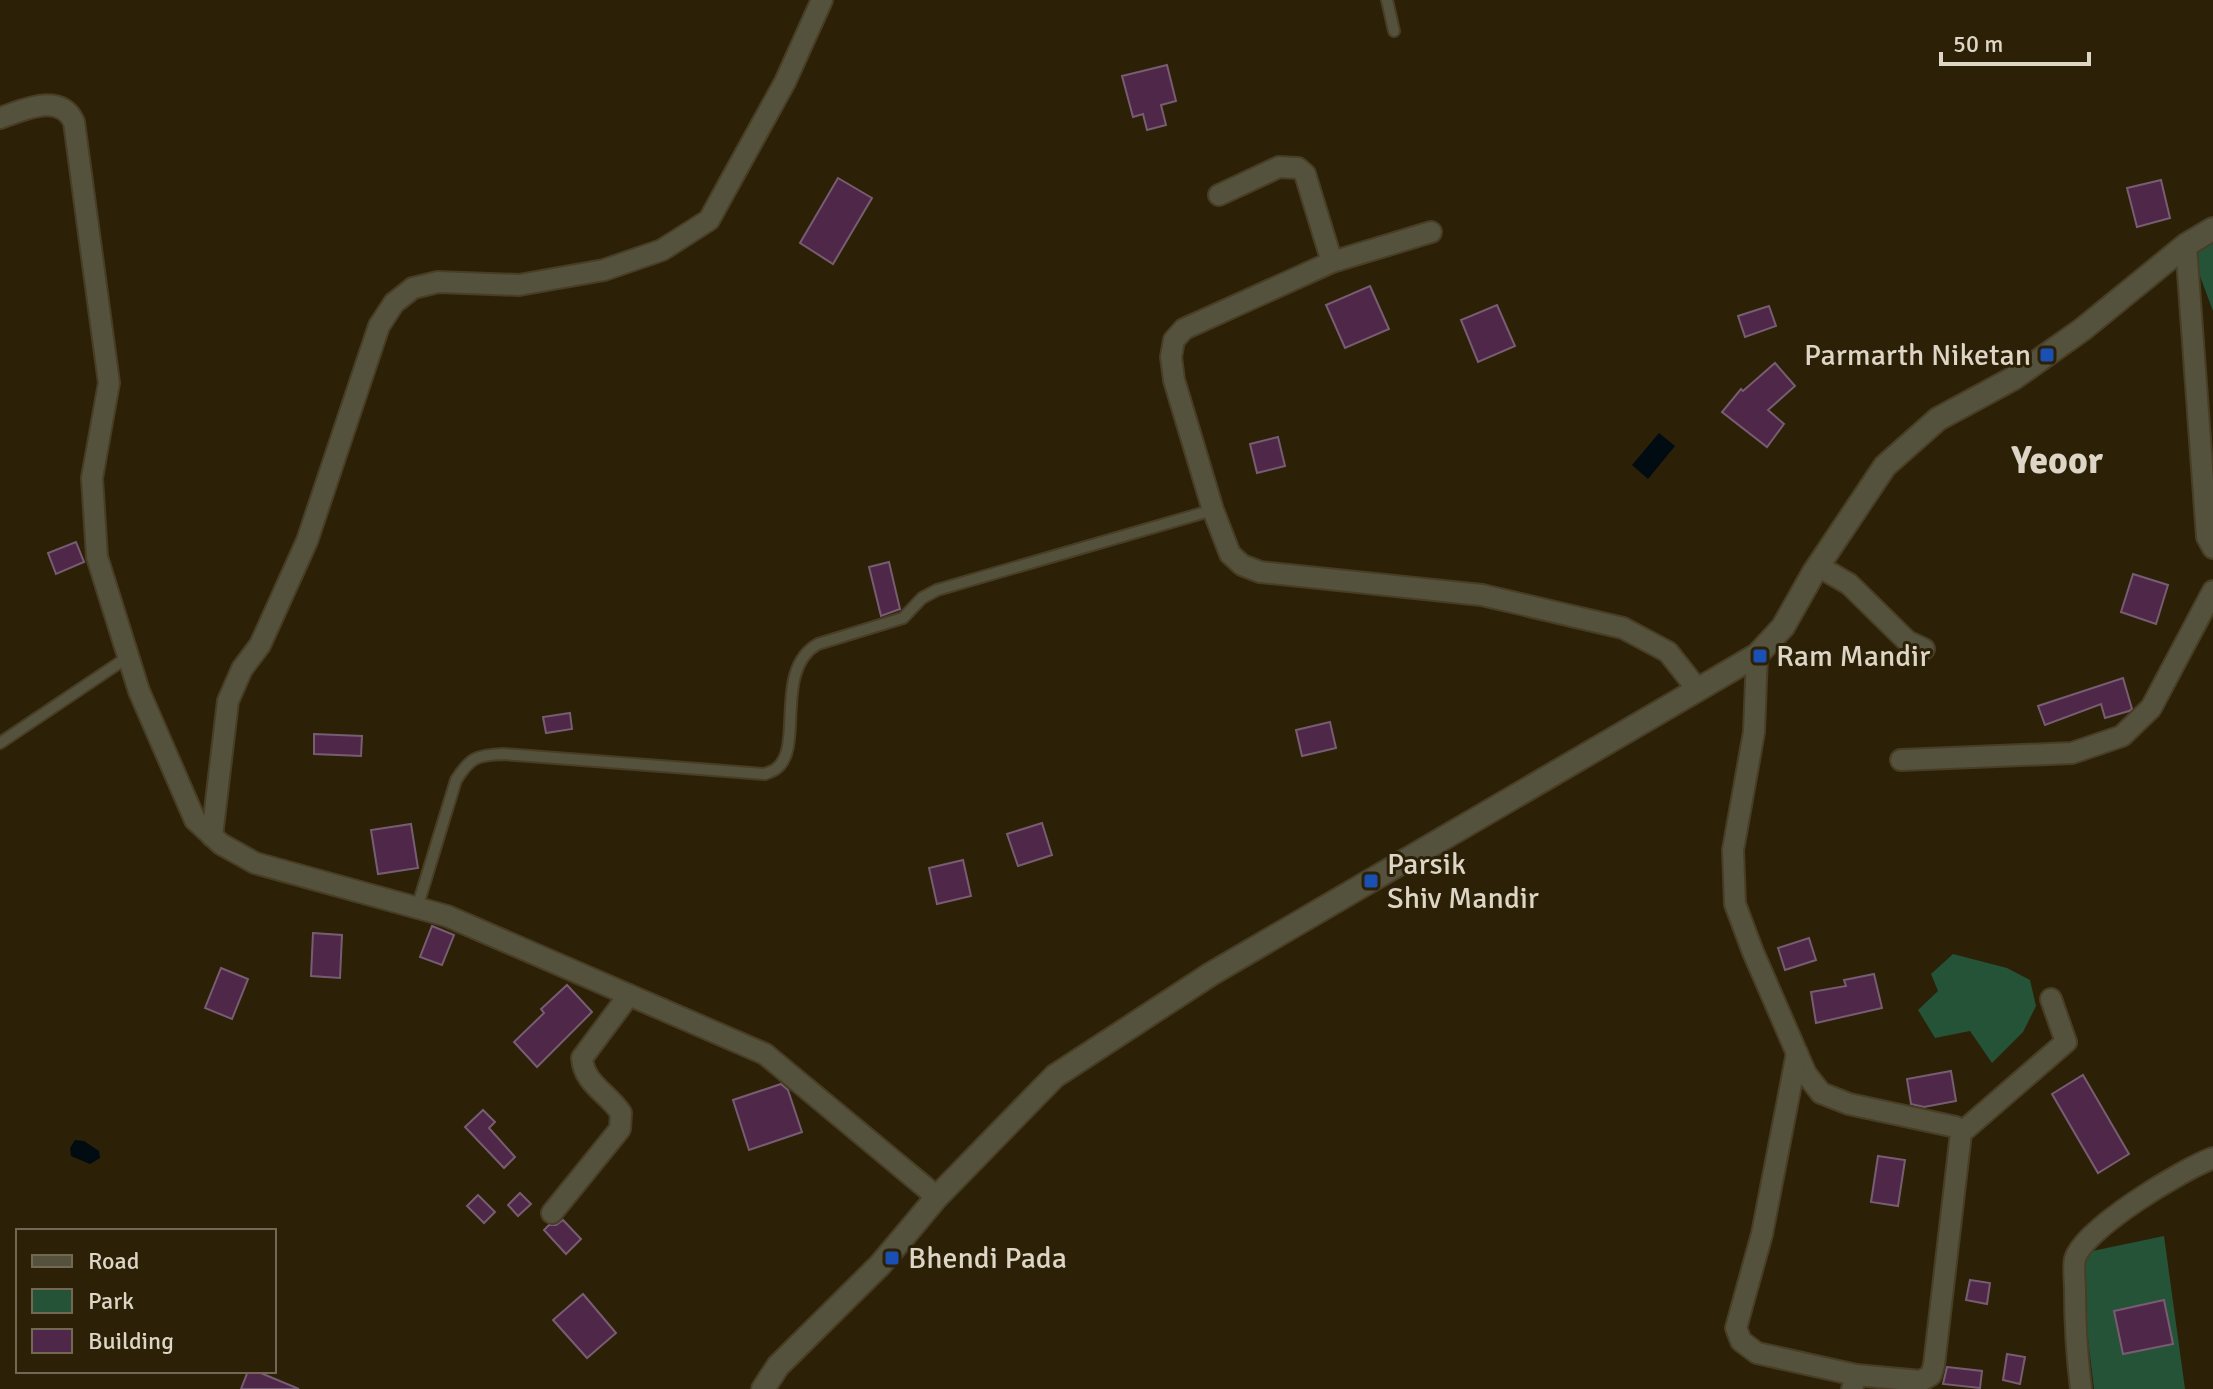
<svg xmlns="http://www.w3.org/2000/svg" width="2213" height="1389" font-family="Signika,sans-serif">
<style>
.green{fill:#245338}
.water{fill:#000b12}
.building{fill:#4f2748;stroke:#775d71;stroke-width:2}
.lines{fill:none;stroke-linecap:round;stroke-linejoin:round}
.service-casing{stroke:#483d25;stroke-width:14}
.minor-casing{stroke:#483d25;stroke-width:24}
.tertiary-casing{stroke:#483d25;stroke-width:26}
.service{stroke:#54513c;stroke-width:10}
.minor{stroke:#54513c;stroke-width:20}
.tertiary{stroke:#54513c;stroke-width:22}
.transit-dot{fill:#1a4fb4;stroke:#2c2006;stroke-width:3}
.labels{text-anchor:middle;dominant-baseline:central;stroke-width:6;stroke-linejoin:round;paint-order:stroke}
.poi-label{font-size:30px;fill:#ddd5c6;stroke:#2c2006;text-anchor:start}
.district-label{font-size:38px;font-weight:bold;fill:#ddd5c6;stroke:#2c2006}
</style>
<rect width="100%" height="100%" fill="#2c2006"/>
<g class="green">
<path d="M 2213,240 L 2213,311 L 2191,252 Z"/>
<path d="M 1953,954 L 2007,968 L 2030,980 L 2036,1006 L 2023,1032 L 1992,1063 L 1970,1031 L 1935,1038 L 1918,1010 L 1938,991 L 1931,974 Z"/>
<path d="M 2164,1236 L 2185,1389 L 2094,1389 L 2078,1254 Z"/>
</g>
<g class="water">
<path d="M 1659,433 L 1675,446 L 1648,479 L 1632,465 Z"/>
<path d="M 75,1140 L 84,1141 L 99,1151 L 100,1158 L 90,1164 L 71,1156 L 70,1148 Z"/>
</g>
<g class="building">
<path d="M 1167,65 L 1176,101 L 1161,105 L 1166,125 L 1147,130 L 1143,114 L 1133,117 L 1122,76 Z"/>
<path d="M 838,178 L 872,198 L 833,264 L 800,243 Z"/>
<path d="M 2161,180 L 2170,218 L 2137,227 L 2127,188 Z"/>
<path d="M 1370,286 L 1389,329 L 1345,348 L 1326,305 Z"/>
<path d="M 1497,305 L 1515,346 L 1478,362 L 1461,320 Z"/>
<path d="M 1769,306 L 1776,326 L 1745,337 L 1738,316 Z"/>
<path d="M 1775,363 L 1795,386 L 1768,410 L 1784,424 L 1767,447 L 1722,412 L 1741,389 L 1743,391 Z"/>
<path d="M 1278,437 L 1285,466 L 1257,473 L 1250,444 Z"/>
<path d="M 76,542 L 84,562 L 56,574 L 48,553 Z"/>
<path d="M 889,562 L 900,609 L 881,616 L 869,567 Z"/>
<path d="M 2133,574 L 2168,585 L 2156,624 L 2121,612 Z"/>
<path d="M 2123,678 L 2132,709 L 2129,711 L 2105,718 L 2101,704 L 2045,725 L 2038,706 Z"/>
<path d="M 570,713 L 572,729 L 546,733 L 543,717 Z"/>
<path d="M 1330,722 L 1336,748 L 1302,756 L 1296,730 Z"/>
<path d="M 314,734 L 362,736 L 361,756 L 314,754 Z"/>
<path d="M 1042,823 L 1052,855 L 1018,866 L 1007,834 Z"/>
<path d="M 411,824 L 418,868 L 378,874 L 371,830 Z"/>
<path d="M 963,860 L 971,896 L 937,904 L 929,868 Z"/>
<path d="M 432,926 L 454,935 L 442,965 L 420,957 Z"/>
<path d="M 313,933 L 342,935 L 340,978 L 311,976 Z"/>
<path d="M 1809,938 L 1816,960 L 1785,970 L 1778,948 Z"/>
<path d="M 221,968 L 248,979 L 232,1019 L 205,1008 Z"/>
<path d="M 1874,974 L 1882,1008 L 1816,1023 L 1811,992 L 1846,986 L 1844,980 Z"/>
<path d="M 567,985 L 592,1012 L 537,1067 L 514,1042 L 544,1013 L 541,1009 Z"/>
<path d="M 1951,1071 L 1956,1101 L 1924,1107 L 1911,1104 L 1907,1079 Z"/>
<path d="M 2083,1075 L 2129,1154 L 2098,1173 L 2052,1094 Z"/>
<path d="M 781,1084 L 788,1090 L 802,1132 L 749,1150 L 733,1100 Z"/>
<path d="M 483,1110 L 495,1122 L 489,1128 L 515,1157 L 504,1168 L 465,1127 Z"/>
<path d="M 1878,1156 L 1905,1160 L 1898,1206 L 1871,1202 Z"/>
<path d="M 520,1193 L 531,1204 L 518,1216 L 508,1205 Z"/>
<path d="M 478,1195 L 495,1212 L 484,1223 L 467,1206 Z"/>
<path d="M 563,1220 L 581,1239 L 566,1254 L 544,1230 L 549,1225 L 556,1225 Z"/>
<path d="M 1970,1280 L 1990,1283 L 1987,1304 L 1966,1300 Z"/>
<path d="M 583,1294 L 616,1333 L 587,1358 L 553,1320 Z"/>
<path d="M 2164,1300 L 2173,1344 L 2123,1354 L 2114,1311 Z"/>
<path d="M 2007,1354 L 2025,1357 L 2020,1384 L 2003,1380 Z"/>
<path d="M 1947,1367 L 1982,1371 L 1980,1388 L 1943,1384 Z"/>
<path d="M 248,1371 L 256,1371 L 299,1389 L 241,1389 Z"/>
</g>
<g class="lines">
<g class="service-casing">
<g id="service">
<path d="M 1387,0 L 1394,31"/>
<path d="M 0,743 L 128,657"/>
<path d="M 417,908 L 456,780 C 470,758 476,755 503,754 L 765,774 C 769,772 774,771 777,768 C 804,747 773,669 818,644 L 903,618 L 922,598 L 937,590 L 1213,510"/>
</g>
</g>
<g class="minor-casing">
<g id="minor">
<path d="M 0,118 C 24,110 60,92 74,122 L 109,383 L 92,478 L 97,557 L 139,691 L 195,820 L 221,844 L 255,863 L 447,916 L 765,1054 L 937,1197"/>
<path d="M 1219,195 L 1279,167 L 1298,168 L 1305,174 L 1332,262"/>
<path d="M 1431,232 L 1332,262 L 1184,329 L 1174,340 L 1171,357 L 1174,380 L 1213,510 L 1230,554 L 1242,565 L 1260,572 L 1482,595 L 1623,628 L 1668,652 L 1698,690"/>
<path d="M 2186,245 L 2207,537 L 2213,548"/>
<path d="M 1818,566 L 1849,584 L 1907,641 L 1924,649"/>
<path d="M 1757,655 L 1754,732 L 1733,850 L 1735,904 L 1753,952 L 1806,1074 L 1821,1093 L 1849,1104 L 1956,1127 L 1961,1133 L 1934,1365 L 1931,1375 L 1921,1381 L 1856,1375 L 1852,1389"/>
<path d="M 1901,760 L 2072,753 L 2122,736 L 2151,708 L 2213,591"/>
<path d="M 212,836 L 228,701 L 242,669 L 260,645 L 307,541 L 379,326 L 394,303 L 413,288 L 438,282 L 519,285 L 604,270 L 662,250 L 709,220 L 785,82 L 822,0"/>
<path d="M 1797,1053 L 1762,1234 L 1736,1328 L 1741,1341 L 1757,1353 L 1856,1375"/>
<path d="M 1961,1133 L 2066,1042 L 2051,999"/>
<path d="M 552,1213 L 620,1129 L 621,1113 C 608,1093 584,1084 582,1058 L 629,995"/>
<path d="M 2081,1389 C 2077,1356 2075,1323 2075,1290 C 2075,1280 2073,1268 2075,1259 C 2083,1229 2183,1169 2213,1158"/>
</g>
</g>
<g class="tertiary-casing">
<path id="tertiary" d="M 763,1389 L 778,1366 L 880,1265 L 937,1197 L 1055,1076 L 1211,974 L 1757,655 L 1783,627 L 1814,572 L 1885,466 L 1938,419 L 2014,378 L 2083,329 L 2186,245 L 2213,229"/>
</g>
<use href="#service" class="service"/>
<use href="#minor" class="minor"/>
<use href="#tertiary" class="tertiary"/>
</g>
<g class="transit-dot">
<rect x="2039" y="347" width="16" height="16" rx="4"/>
<rect x="1752" y="648" width="16" height="16" rx="4"/>
<rect x="1363" y="873" width="16" height="16" rx="4"/>
<rect x="884" y="1250" width="16" height="16" rx="4"/>
</g>
<g class="labels">
<g class="poi-label">
<text x="2031" y="355" text-anchor="end">Parmarth Niketan</text>
<text x="1776" y="656">Ram Mandir</text>
<text x="1387" y="864">Parsik<tspan x="1387" dy="34">Shiv Mandir</tspan></text>
<text x="908" y="1258">Bhendi Pada</text>
</g>
<g class="district-label">
<text x="2057" y="460">Yeoor</text>
</g>
</g>
<rect x="16" y="1229" width="260" height="144" fill="#2c2006" stroke="#736853" stroke-width="2"/>
<rect x="32" y="1255" width="40" height="12" fill="#54513c" stroke="#736853" stroke-width="2"/>
<text x="88" y="1269" font-size="24" fill="#ddd5c6">Road</text>
<rect x="32" y="1289" width="40" height="24" fill="#245338" stroke="#736853" stroke-width="2"/>
<text x="88" y="1309" font-size="24" fill="#ddd5c6">Park</text>
<rect x="32" y="1329" width="40" height="24" fill="#4f2748" stroke="#736853" stroke-width="2"/>
<text x="88" y="1349" font-size="24" fill="#ddd5c6">Building</text>
<path d="M1941 52v12h148v-12" fill="none" stroke="#ddd5c6" stroke-width="4"/>
<text x="1953" y="52" font-size="24" fill="#ddd5c6" stroke="#2c2006" stroke-width="6" paint-order="stroke">50 m</text>
</svg>
